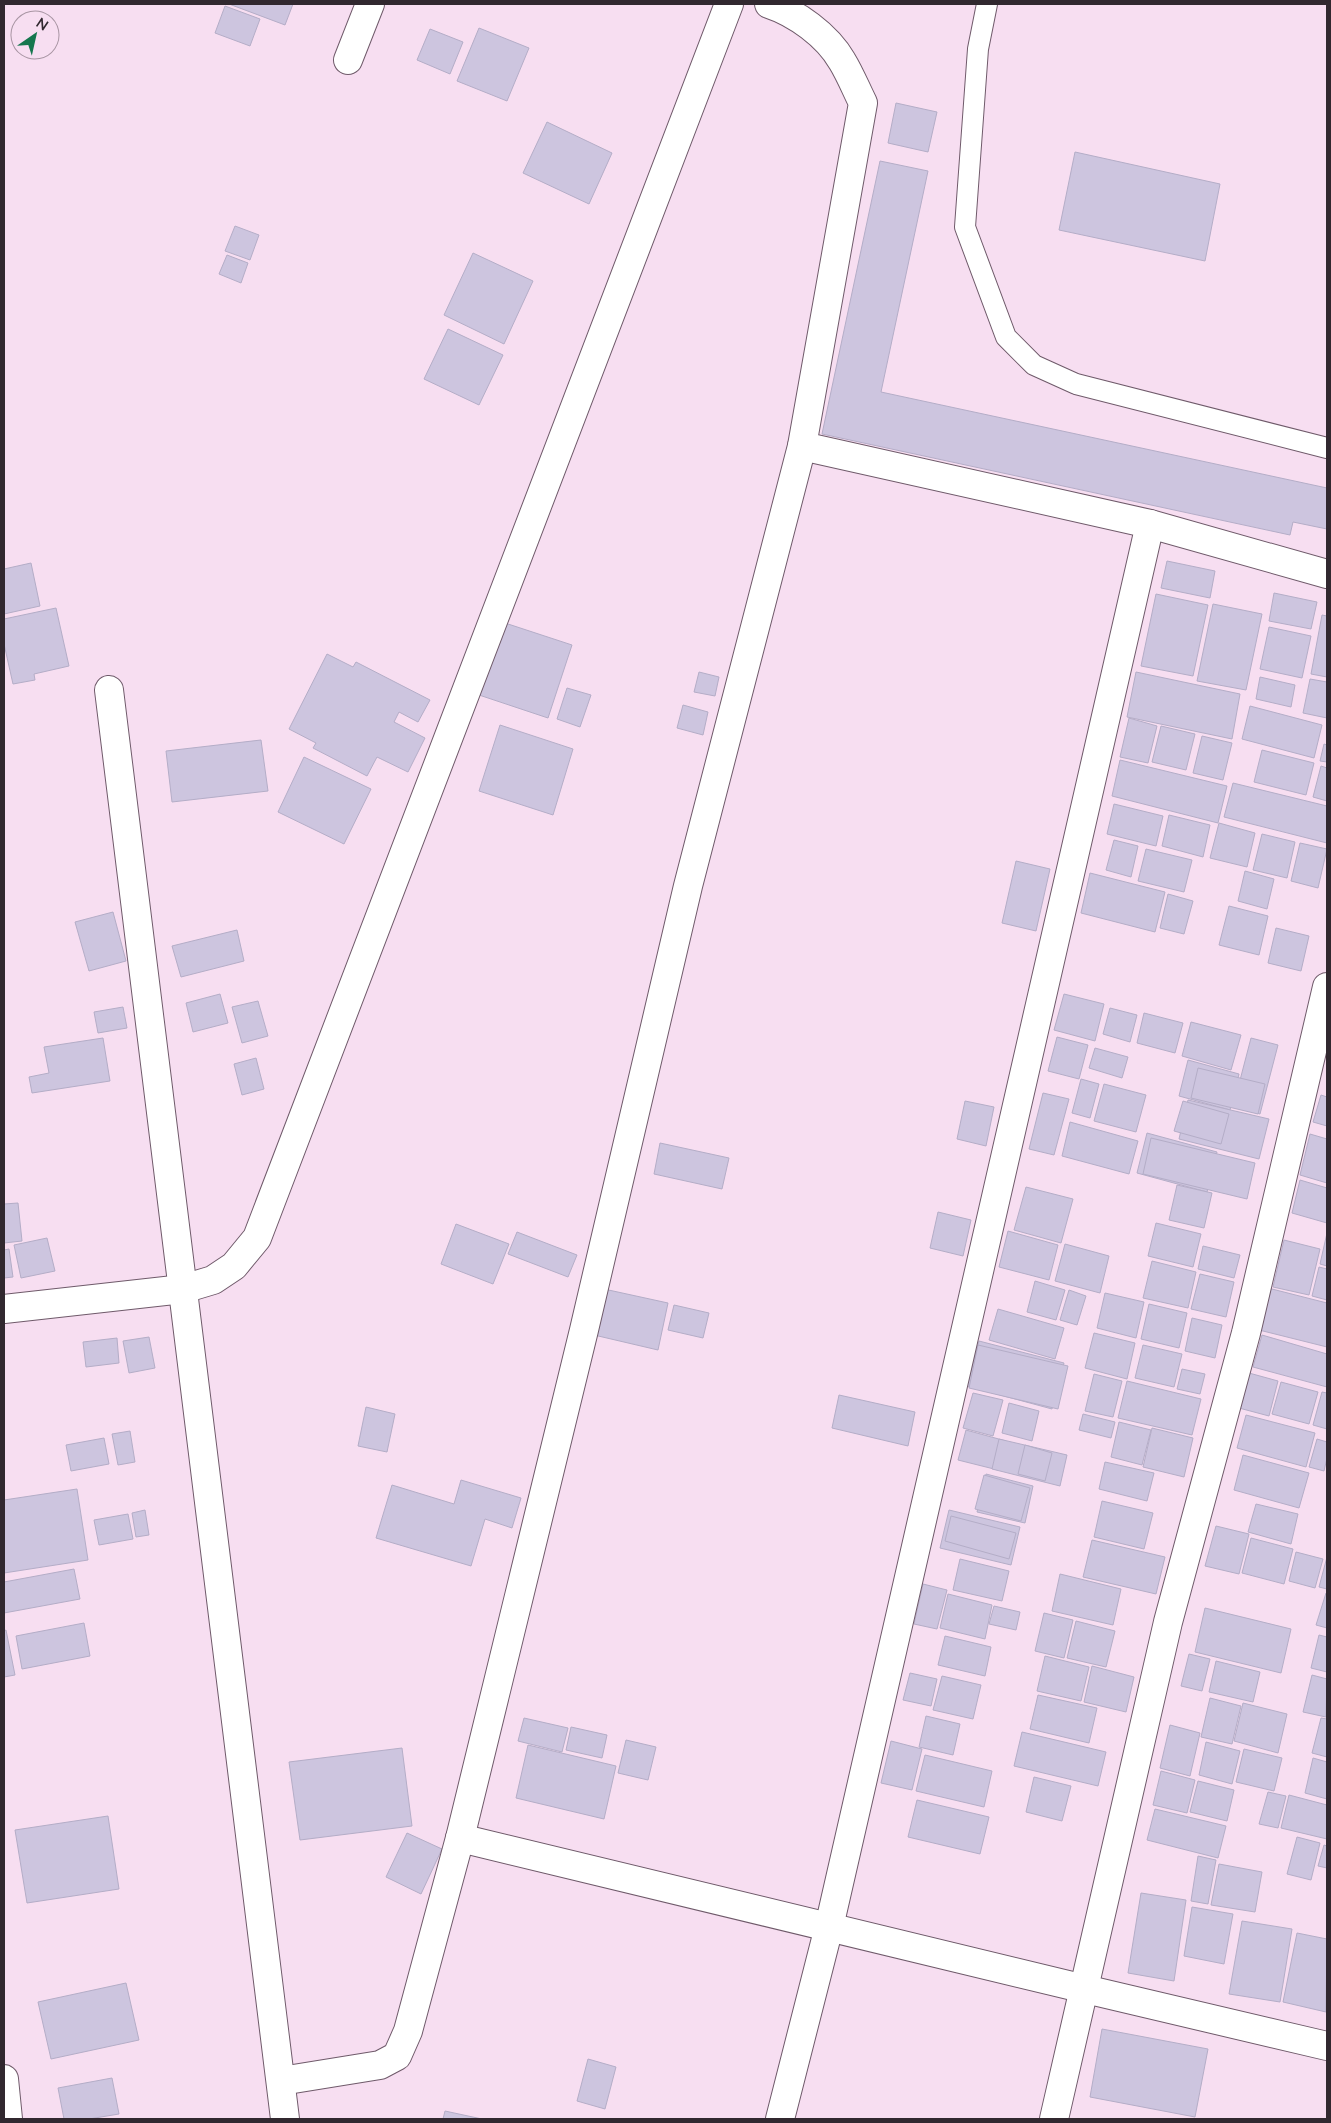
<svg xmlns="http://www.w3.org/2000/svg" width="1331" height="2123" font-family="Lato,sans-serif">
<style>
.building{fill:#cdc5df;stroke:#b4adc7}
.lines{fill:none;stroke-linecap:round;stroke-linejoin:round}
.lane-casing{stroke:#6f5a6a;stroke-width:22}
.street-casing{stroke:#6f5a6a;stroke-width:30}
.lane{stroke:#fff;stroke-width:20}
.street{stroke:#fff;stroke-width:28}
</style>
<rect width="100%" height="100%" fill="#f7def1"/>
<g class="building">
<path d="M 229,4 L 293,4 L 285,25 Z"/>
<path d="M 225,6 L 260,19 L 250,46 L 215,33 Z"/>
<path d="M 479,28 L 529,48 L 507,101 L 457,81 Z"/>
<path d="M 430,29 L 463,42 L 450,74 L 417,60 Z"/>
<path d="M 896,103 L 937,112 L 928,152 L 888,143 Z"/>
<path d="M 547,122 L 612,153 L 589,204 L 523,173 Z"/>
<path d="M 1075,152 L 1220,184 L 1205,261 L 1059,230 Z"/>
<path d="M 880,161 L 928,171 L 881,392 L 1327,488 L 1327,529 L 1293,522 L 1290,535 L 822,434 Z"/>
<path d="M 235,226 L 259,235 L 250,260 L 225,251 Z"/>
<path d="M 473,253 L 533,281 L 504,344 L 444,315 Z"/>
<path d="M 227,255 L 248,263 L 241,283 L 219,274 Z"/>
<path d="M 448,329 L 503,355 L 479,405 L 424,379 Z"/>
<path d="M 1167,561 L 1215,571 L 1210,598 L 1161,588 Z"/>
<path d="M 31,563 L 40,606 L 4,614 L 4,569 Z"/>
<path d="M 1274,593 L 1317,602 L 1311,629 L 1269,621 Z"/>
<path d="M 1156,594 L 1208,605 L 1193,676 L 1141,666 Z"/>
<path d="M 1213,604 L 1262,614 L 1246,690 L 1197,681 Z"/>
<path d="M 56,608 L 69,666 L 34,674 L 35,680 L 13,684 L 4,644 L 4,619 Z"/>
<path d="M 1322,615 L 1327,616 L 1327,677 L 1311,674 Z"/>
<path d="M 502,622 L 572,645 L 548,718 L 479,695 Z"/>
<path d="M 1269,627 L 1311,636 L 1302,678 L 1260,669 Z"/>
<path d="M 327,654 L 353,667 L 356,662 L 430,700 L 418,722 L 399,712 L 394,722 L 425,738 L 408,772 L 377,757 L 367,776 L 313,748 L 316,743 L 289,729 Z"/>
<path d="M 699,672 L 719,677 L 715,696 L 694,692 Z"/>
<path d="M 1136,672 L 1240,694 L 1232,739 L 1127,717 Z"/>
<path d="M 1260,677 L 1295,685 L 1291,707 L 1256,699 Z"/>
<path d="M 1310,679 L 1327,682 L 1327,718 L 1303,713 Z"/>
<path d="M 567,688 L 591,695 L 580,727 L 557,719 Z"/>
<path d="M 683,705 L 708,712 L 703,735 L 677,728 Z"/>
<path d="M 1250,706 L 1322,725 L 1314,758 L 1242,739 Z"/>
<path d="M 1129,718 L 1157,726 L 1148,763 L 1120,757 Z"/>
<path d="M 500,725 L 573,749 L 553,815 L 479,791 Z"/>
<path d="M 1161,726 L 1195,734 L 1186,770 L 1152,762 Z"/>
<path d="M 1202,736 L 1232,743 L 1223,780 L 1193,773 Z"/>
<path d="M 261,740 L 268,791 L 172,802 L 166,751 Z"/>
<path d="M 1324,744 L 1327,745 L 1327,762 L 1320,761 Z"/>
<path d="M 1262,750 L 1314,763 L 1306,795 L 1254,782 Z"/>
<path d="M 304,757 L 371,789 L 344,844 L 278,812 Z"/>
<path d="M 1120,760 L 1227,786 L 1218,823 L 1112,796 Z"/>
<path d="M 1321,766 L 1327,768 L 1327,801 L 1313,797 Z"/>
<path d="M 1233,783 L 1327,806 L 1327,843 L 1224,817 Z"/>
<path d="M 1114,804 L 1163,816 L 1156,846 L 1107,834 Z"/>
<path d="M 1169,815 L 1210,825 L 1203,857 L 1162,846 Z"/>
<path d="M 1219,823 L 1255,833 L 1247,867 L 1210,858 Z"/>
<path d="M 1262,834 L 1295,842 L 1287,878 L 1253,870 Z"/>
<path d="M 1114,840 L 1138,846 L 1131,877 L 1106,870 Z"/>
<path d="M 1300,843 L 1327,849 L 1318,888 L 1291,881 Z"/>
<path d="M 1146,849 L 1192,860 L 1184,892 L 1138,881 Z"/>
<path d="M 1016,861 L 1050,869 L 1036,931 L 1002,923 Z"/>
<path d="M 1245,871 L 1274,879 L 1267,909 L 1238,901 Z"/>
<path d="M 1090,873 L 1165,892 L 1155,932 L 1081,913 Z"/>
<path d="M 1168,894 L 1193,901 L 1184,934 L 1160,928 Z"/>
<path d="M 1229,906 L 1268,916 L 1259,955 L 1219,945 Z"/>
<path d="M 113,912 L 126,961 L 89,971 L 75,922 Z"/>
<path d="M 1276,928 L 1309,936 L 1301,971 L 1268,963 Z"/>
<path d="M 237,930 L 244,961 L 181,977 L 172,946 Z"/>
<path d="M 220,994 L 228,1023 L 193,1032 L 186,1003 Z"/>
<path d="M 1064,994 L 1104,1004 L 1095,1041 L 1054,1030 Z"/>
<path d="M 258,1001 L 268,1036 L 242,1043 L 232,1007 Z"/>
<path d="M 123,1007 L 127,1028 L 98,1033 L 94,1012 Z"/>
<path d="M 1110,1008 L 1137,1015 L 1130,1042 L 1103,1034 Z"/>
<path d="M 1144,1013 L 1183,1023 L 1175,1053 L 1137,1043 Z"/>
<path d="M 1191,1022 L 1241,1035 L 1231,1070 L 1182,1056 Z"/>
<path d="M 1057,1037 L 1088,1045 L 1079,1079 L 1048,1071 Z"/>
<path d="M 103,1038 L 110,1081 L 32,1093 L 29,1077 L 49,1073 L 44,1047 Z"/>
<path d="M 1251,1038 L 1278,1045 L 1260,1114 L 1233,1107 Z"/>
<path d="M 1095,1048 L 1128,1057 L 1122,1078 L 1089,1068 Z"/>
<path d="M 256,1058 L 264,1089 L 242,1095 L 234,1064 Z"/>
<path d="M 1188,1060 L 1239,1074 L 1230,1110 L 1179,1096 Z"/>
<path d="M 1198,1068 L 1265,1084 L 1258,1114 L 1191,1098 Z"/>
<path d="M 1081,1079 L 1099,1084 L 1090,1118 L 1072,1113 Z"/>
<path d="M 1104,1084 L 1146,1095 L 1136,1132 L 1094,1121 Z"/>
<path d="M 1043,1093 L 1069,1099 L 1054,1155 L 1029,1149 Z"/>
<path d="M 1321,1095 L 1327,1097 L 1327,1126 L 1313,1122 Z"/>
<path d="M 1188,1100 L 1269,1119 L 1259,1159 L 1179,1139 Z"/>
<path d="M 965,1101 L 994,1107 L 986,1146 L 957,1139 Z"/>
<path d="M 1183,1101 L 1229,1114 L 1221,1144 L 1174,1131 Z"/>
<path d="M 1070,1122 L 1138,1141 L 1129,1174 L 1062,1156 Z"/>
<path d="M 1147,1133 L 1217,1152 L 1207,1192 L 1137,1173 Z"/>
<path d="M 1310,1134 L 1327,1139 L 1327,1183 L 1300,1175 Z"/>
<path d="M 1151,1138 L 1255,1163 L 1247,1199 L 1143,1174 Z"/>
<path d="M 660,1143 L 729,1158 L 722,1189 L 654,1174 Z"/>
<path d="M 1300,1180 L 1327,1188 L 1327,1223 L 1292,1213 Z"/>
<path d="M 1177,1185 L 1212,1193 L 1204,1228 L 1169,1220 Z"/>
<path d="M 1026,1187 L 1073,1199 L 1061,1243 L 1014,1230 Z"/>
<path d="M 18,1203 L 22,1241 L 4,1243 L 4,1204 Z"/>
<path d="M 938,1212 L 971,1220 L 963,1256 L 930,1248 Z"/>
<path d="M 1156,1223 L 1201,1234 L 1193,1267 L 1148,1256 Z"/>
<path d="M 456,1224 L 509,1244 L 493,1284 L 441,1264 Z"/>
<path d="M 1008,1231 L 1058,1245 L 1049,1280 L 999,1267 Z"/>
<path d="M 517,1232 L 577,1255 L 568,1277 L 508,1254 Z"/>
<path d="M 1327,1233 L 1327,1266 L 1320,1264 Z"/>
<path d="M 47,1238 L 55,1271 L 21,1278 L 14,1245 Z"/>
<path d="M 1284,1240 L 1320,1249 L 1309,1295 L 1273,1287 Z"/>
<path d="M 1065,1244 L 1109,1256 L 1100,1293 L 1055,1281 Z"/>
<path d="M 1203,1246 L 1240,1255 L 1234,1278 L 1198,1269 Z"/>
<path d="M 9,1249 L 13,1277 L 4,1278 L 4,1250 Z"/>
<path d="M 1152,1261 L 1196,1272 L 1188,1308 L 1143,1298 Z"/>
<path d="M 1319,1267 L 1327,1269 L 1327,1300 L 1312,1296 Z"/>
<path d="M 1200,1274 L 1234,1282 L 1226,1317 L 1191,1309 Z"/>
<path d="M 1035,1281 L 1065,1290 L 1056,1320 L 1027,1312 Z"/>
<path d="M 1268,1288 L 1327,1303 L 1327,1347 L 1259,1330 Z"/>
<path d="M 604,1289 L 668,1303 L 658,1350 L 594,1335 Z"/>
<path d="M 1069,1290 L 1086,1296 L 1077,1325 L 1060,1320 Z"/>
<path d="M 1105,1293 L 1144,1302 L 1136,1338 L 1097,1328 Z"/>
<path d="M 1149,1304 L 1187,1313 L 1179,1348 L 1141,1339 Z"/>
<path d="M 674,1305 L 709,1313 L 703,1338 L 668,1330 Z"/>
<path d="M 998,1309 L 1064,1328 L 1055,1359 L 989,1340 Z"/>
<path d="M 1192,1318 L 1222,1325 L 1215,1358 L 1185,1351 Z"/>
<path d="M 1094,1333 L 1135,1343 L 1127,1379 L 1085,1368 Z"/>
<path d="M 1262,1335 L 1327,1354 L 1327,1387 L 1253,1367 Z"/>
<path d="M 149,1337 L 155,1368 L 129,1373 L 123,1341 Z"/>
<path d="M 117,1338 L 119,1363 L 86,1367 L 83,1342 Z"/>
<path d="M 979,1341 L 1064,1363 L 1052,1409 L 967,1386 Z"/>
<path d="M 978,1345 L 1068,1366 L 1058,1409 L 969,1388 Z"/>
<path d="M 1143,1345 L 1182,1354 L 1174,1387 L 1135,1378 Z"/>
<path d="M 1182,1369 L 1205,1374 L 1200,1394 L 1177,1389 Z"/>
<path d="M 1249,1373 L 1278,1381 L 1269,1416 L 1239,1408 Z"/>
<path d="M 1094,1374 L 1122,1381 L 1113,1417 L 1085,1411 Z"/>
<path d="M 1127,1381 L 1201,1399 L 1192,1435 L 1118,1418 Z"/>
<path d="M 1281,1382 L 1318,1392 L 1309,1424 L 1272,1414 Z"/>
<path d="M 1322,1392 L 1327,1393 L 1327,1429 L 1313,1425 Z"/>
<path d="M 973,1393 L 1003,1400 L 993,1436 L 963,1428 Z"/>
<path d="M 839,1395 L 915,1412 L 908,1446 L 832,1428 Z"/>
<path d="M 1009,1403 L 1039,1411 L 1032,1441 L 1002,1433 Z"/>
<path d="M 366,1407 L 395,1414 L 387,1452 L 358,1446 Z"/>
<path d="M 1083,1414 L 1115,1422 L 1111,1438 L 1079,1430 Z"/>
<path d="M 1246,1415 L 1315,1433 L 1306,1467 L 1237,1448 Z"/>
<path d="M 1119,1422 L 1151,1430 L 1142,1465 L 1111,1457 Z"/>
<path d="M 1152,1428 L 1193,1438 L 1184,1477 L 1143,1467 Z"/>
<path d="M 966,1430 L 1006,1441 L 998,1470 L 958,1460 Z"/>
<path d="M 130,1431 L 135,1462 L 118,1465 L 112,1434 Z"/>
<path d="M 104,1438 L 109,1464 L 71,1471 L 66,1445 Z"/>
<path d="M 999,1439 L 1067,1455 L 1060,1486 L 992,1469 Z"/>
<path d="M 1317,1439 L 1327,1442 L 1327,1458 L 1324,1471 L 1309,1467 Z"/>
<path d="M 1025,1445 L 1052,1453 L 1045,1481 L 1018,1474 Z"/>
<path d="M 1243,1455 L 1309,1473 L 1299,1508 L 1234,1490 Z"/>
<path d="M 1105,1462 L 1154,1473 L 1147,1501 L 1099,1489 Z"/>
<path d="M 986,1474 L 1033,1486 L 1025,1523 L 977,1512 Z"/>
<path d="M 984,1475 L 1030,1488 L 1021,1521 L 975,1509 Z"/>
<path d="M 461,1480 L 521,1498 L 512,1528 L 485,1519 L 471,1566 L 376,1538 L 392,1485 L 454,1504 Z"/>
<path d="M 77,1489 L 88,1560 L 4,1573 L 4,1500 Z"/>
<path d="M 1102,1501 L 1153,1513 L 1144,1549 L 1094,1537 Z"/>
<path d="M 1256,1504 L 1298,1514 L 1291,1544 L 1248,1532 Z"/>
<path d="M 145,1510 L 149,1535 L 136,1537 L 132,1513 Z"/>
<path d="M 949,1510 L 1020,1527 L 1011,1565 L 940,1548 Z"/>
<path d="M 128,1514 L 133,1539 L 99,1545 L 94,1520 Z"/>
<path d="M 951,1516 L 1016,1533 L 1009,1559 L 945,1541 Z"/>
<path d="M 1216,1526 L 1249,1534 L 1239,1574 L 1205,1566 Z"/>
<path d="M 1251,1538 L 1293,1549 L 1284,1584 L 1242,1573 Z"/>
<path d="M 1092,1540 L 1165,1557 L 1156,1594 L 1083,1577 Z"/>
<path d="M 1296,1552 L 1323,1559 L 1315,1588 L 1289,1581 Z"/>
<path d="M 1327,1557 L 1327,1589 L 1319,1587 Z"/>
<path d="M 960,1559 L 1009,1571 L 1002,1601 L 953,1590 Z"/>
<path d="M 74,1569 L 80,1599 L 4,1613 L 4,1582 Z"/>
<path d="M 1060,1574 L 1121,1589 L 1113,1625 L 1052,1611 Z"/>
<path d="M 923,1584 L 947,1590 L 937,1629 L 914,1624 Z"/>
<path d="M 1326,1593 L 1327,1594 L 1327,1628 L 1316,1625 Z"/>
<path d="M 948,1594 L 992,1605 L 985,1639 L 940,1628 Z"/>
<path d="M 994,1606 L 1020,1612 L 1016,1630 L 989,1624 Z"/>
<path d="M 1205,1608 L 1291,1629 L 1281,1673 L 1195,1652 Z"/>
<path d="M 1044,1613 L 1073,1620 L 1064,1658 L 1035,1651 Z"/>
<path d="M 1076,1621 L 1115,1631 L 1106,1667 L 1067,1658 Z"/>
<path d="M 84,1623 L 90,1656 L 22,1669 L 16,1636 Z"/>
<path d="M 6,1630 L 15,1675 L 4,1677 L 4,1631 Z"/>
<path d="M 1319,1635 L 1327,1637 L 1327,1672 L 1311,1668 Z"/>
<path d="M 945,1636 L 991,1647 L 985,1676 L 938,1665 Z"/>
<path d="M 1189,1654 L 1210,1659 L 1202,1691 L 1181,1686 Z"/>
<path d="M 1045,1656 L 1089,1667 L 1081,1701 L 1037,1691 Z"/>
<path d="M 1216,1661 L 1260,1672 L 1253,1702 L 1209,1692 Z"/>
<path d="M 1092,1666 L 1134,1677 L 1126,1712 L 1084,1702 Z"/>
<path d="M 910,1673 L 937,1679 L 931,1706 L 903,1700 Z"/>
<path d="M 1312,1675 L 1327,1679 L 1326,1717 L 1303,1712 Z"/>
<path d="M 942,1676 L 981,1685 L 973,1719 L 933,1710 Z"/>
<path d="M 1038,1695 L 1097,1708 L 1089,1743 L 1030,1729 Z"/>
<path d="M 1210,1698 L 1241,1706 L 1232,1744 L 1201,1737 Z"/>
<path d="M 1243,1703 L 1287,1714 L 1278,1753 L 1234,1741 Z"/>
<path d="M 926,1716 L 960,1724 L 953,1755 L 919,1747 Z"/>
<path d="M 524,1718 L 568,1728 L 562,1752 L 518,1741 Z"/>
<path d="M 1321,1718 L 1327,1719 L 1327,1757 L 1312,1753 Z"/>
<path d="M 1170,1725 L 1200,1733 L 1190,1776 L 1160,1768 Z"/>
<path d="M 571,1727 L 607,1735 L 602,1758 L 566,1750 Z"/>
<path d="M 1022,1732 L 1106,1752 L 1098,1786 L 1014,1766 Z"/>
<path d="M 626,1740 L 656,1747 L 648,1780 L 618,1773 Z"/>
<path d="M 891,1741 L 922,1749 L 912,1790 L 881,1783 Z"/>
<path d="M 1206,1742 L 1240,1751 L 1232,1784 L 1199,1775 Z"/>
<path d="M 528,1745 L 616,1766 L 604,1819 L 516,1798 Z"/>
<path d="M 402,1748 L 412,1826 L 300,1840 L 289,1762 Z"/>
<path d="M 1244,1749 L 1282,1758 L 1274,1791 L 1236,1782 Z"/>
<path d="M 925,1755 L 992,1771 L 984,1807 L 916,1791 Z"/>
<path d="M 1313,1758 L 1327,1762 L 1327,1799 L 1305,1793 Z"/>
<path d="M 1161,1771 L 1195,1780 L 1187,1813 L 1153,1805 Z"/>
<path d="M 1034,1777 L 1071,1786 L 1062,1821 L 1026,1812 Z"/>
<path d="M 1198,1781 L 1234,1790 L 1227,1821 L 1190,1812 Z"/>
<path d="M 1268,1792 L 1286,1796 L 1278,1828 L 1259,1824 Z"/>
<path d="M 1289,1795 L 1327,1805 L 1327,1839 L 1281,1828 Z"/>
<path d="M 917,1800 L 989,1817 L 980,1854 L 908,1837 Z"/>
<path d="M 1155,1809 L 1226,1826 L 1218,1858 L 1147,1840 Z"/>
<path d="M 108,1816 L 119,1889 L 27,1903 L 15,1830 Z"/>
<path d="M 407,1833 L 442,1849 L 421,1894 L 386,1877 Z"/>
<path d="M 1297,1837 L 1320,1843 L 1311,1880 L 1287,1874 Z"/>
<path d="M 1324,1845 L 1327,1846 L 1327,1868 L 1318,1866 Z"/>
<path d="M 1198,1856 L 1216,1860 L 1208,1904 L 1191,1901 Z"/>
<path d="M 1219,1864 L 1262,1872 L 1255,1912 L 1211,1905 Z"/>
<path d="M 1141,1893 L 1186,1900 L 1174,1981 L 1128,1973 Z"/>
<path d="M 1192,1907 L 1233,1914 L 1224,1964 L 1184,1956 Z"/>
<path d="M 1242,1921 L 1292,1929 L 1280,2002 L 1229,1994 Z"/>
<path d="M 1297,1933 L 1327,1939 L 1326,2012 L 1283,2002 Z"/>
<path d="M 126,1983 L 139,2040 L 51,2059 L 38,2002 Z"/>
<path d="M 1102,2029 L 1208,2049 L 1195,2117 L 1090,2097 Z"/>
<path d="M 588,2059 L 616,2067 L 605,2109 L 577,2101 Z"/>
<path d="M 112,2078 L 119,2114 L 89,2119 L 64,2119 L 58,2088 Z"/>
<path d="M 445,2111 L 482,2119 L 443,2119 Z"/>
</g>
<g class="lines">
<g class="lane-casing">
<path id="lane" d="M 987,4 L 978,49 L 965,227 L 1006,337 L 1034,365 L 1076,384 L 1327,448"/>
</g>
<g class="street-casing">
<g id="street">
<path d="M 348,60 L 370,4"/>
<path d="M 802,446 L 1150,524 L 1327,574"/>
<path d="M 109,690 L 285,2119"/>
<path d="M 4,1309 L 183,1289 L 213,1280 L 234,1266 L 257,1238 L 729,4"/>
<path d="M 460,1838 L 1085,1989 L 1327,2046"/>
<path d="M 4,2079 L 8,2119"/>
<path d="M 281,2081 L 380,2065 L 397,2056 L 408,2031 L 460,1838 L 584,1330 L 688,886 L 802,446 L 863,103 C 856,89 850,74 842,61 C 827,35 796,13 769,4"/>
<path d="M 780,2119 L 829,1927 L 1150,524"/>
<path d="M 1054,2119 L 1168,1622 L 1246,1333 L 1327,987"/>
</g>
</g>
<use href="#lane" class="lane"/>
<use href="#street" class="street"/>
</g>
<rect width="1331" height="2123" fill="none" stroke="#31282f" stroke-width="10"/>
<g transform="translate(35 35) rotate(34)"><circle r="24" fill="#f7def1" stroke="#a895a3"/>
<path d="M0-4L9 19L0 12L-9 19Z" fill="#15774e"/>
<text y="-8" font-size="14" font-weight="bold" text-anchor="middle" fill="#31282f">N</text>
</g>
</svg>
